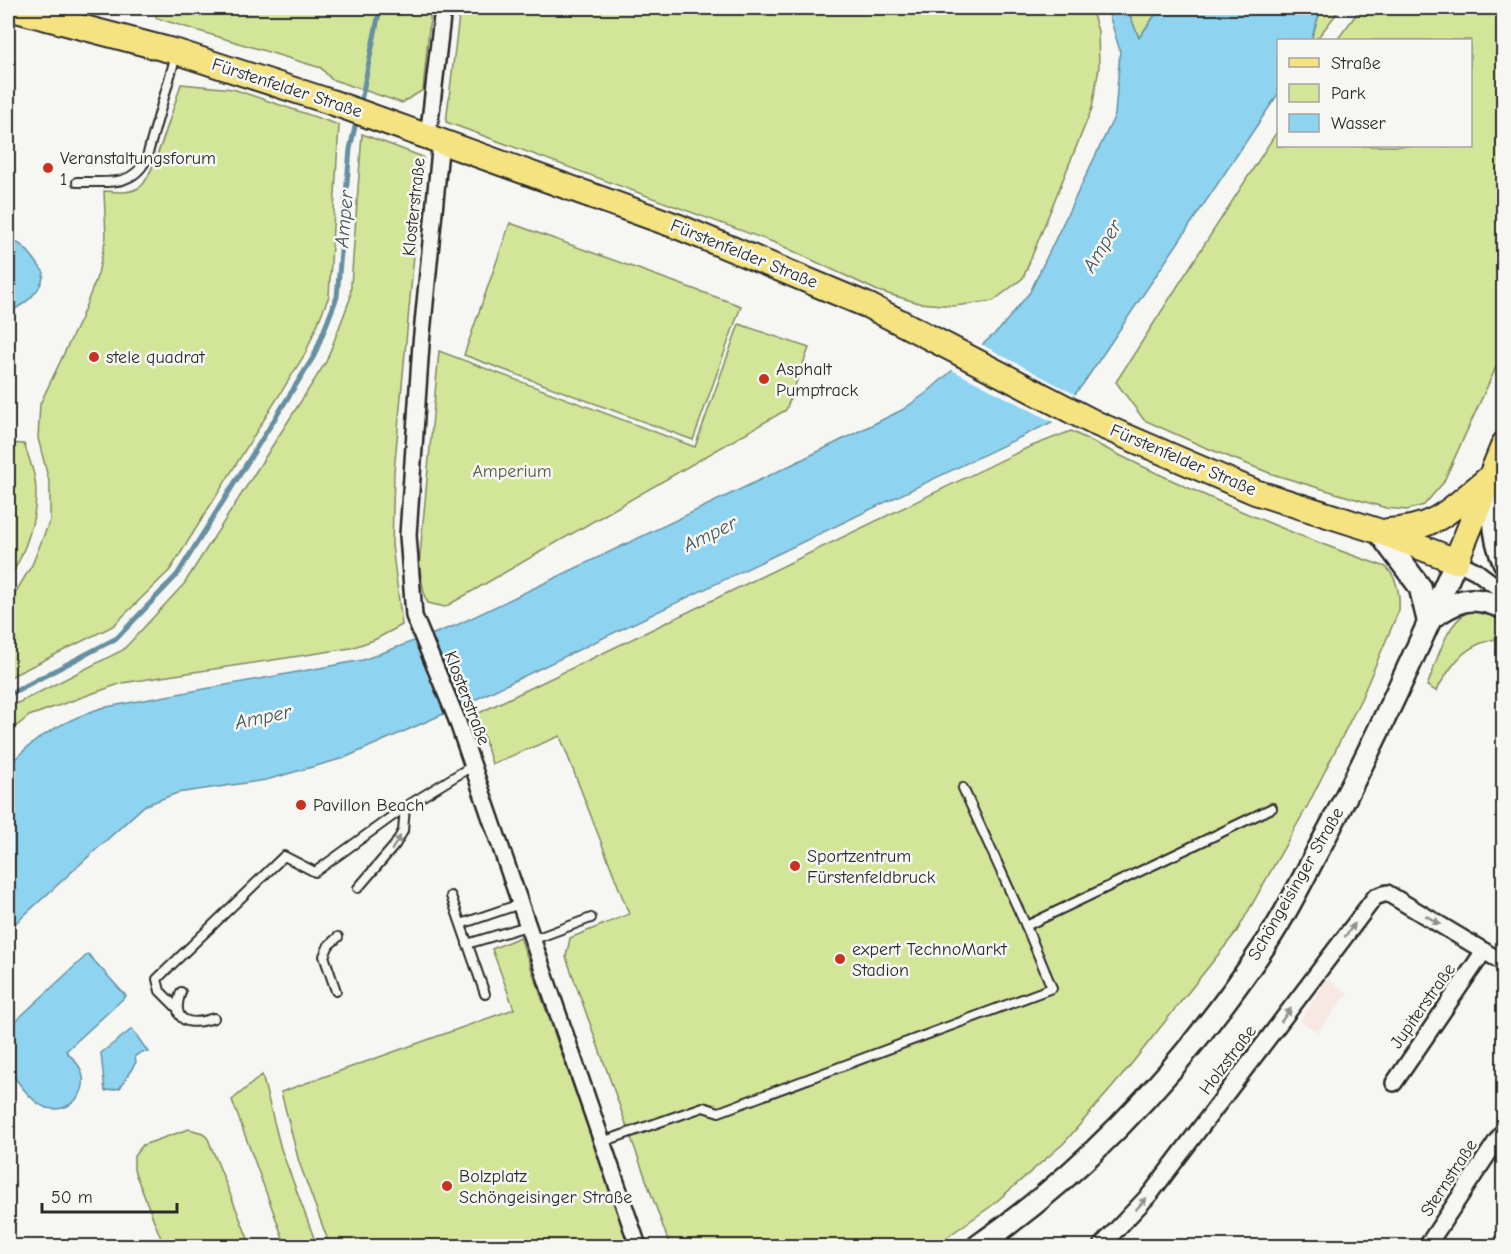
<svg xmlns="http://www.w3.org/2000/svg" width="1511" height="1254" font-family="'Comic Neue',sans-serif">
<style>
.built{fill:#f7e8e4}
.green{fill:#d3e599;stroke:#7f8862;stroke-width:1.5}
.water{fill:#8ed4f0;stroke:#6690a1;stroke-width:1.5}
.pier{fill:#f6f6f2}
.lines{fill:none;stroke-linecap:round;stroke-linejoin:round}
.stream{stroke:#6690a1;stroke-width:5}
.lane-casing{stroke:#2b2b2b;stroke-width:12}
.street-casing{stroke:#2b2b2b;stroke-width:20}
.secondary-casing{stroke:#2b2b2b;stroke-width:26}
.primary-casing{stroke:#2b2b2b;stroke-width:28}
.lane{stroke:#f6f6f2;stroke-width:8}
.street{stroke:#f6f6f2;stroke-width:15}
.secondary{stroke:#f6f6f2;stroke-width:21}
.primary{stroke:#f5e382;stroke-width:24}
.oneway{fill:#90908e}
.poi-dot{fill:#c8321e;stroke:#f6f6f2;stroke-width:2}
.labels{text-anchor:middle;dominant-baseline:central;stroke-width:5;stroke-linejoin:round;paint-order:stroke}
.street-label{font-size:18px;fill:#2b2b2b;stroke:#f6f6f2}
.poi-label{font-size:18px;fill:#2b2b2b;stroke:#f6f6f2;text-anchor:start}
.park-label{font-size:18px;fill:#555a46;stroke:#f6f6f2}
.water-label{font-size:20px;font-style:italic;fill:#44555c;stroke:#f6f6f2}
</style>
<rect width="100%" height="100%" fill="#f6f6f2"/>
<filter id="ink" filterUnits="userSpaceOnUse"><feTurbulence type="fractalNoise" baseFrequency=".0167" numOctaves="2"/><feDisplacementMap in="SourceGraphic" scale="12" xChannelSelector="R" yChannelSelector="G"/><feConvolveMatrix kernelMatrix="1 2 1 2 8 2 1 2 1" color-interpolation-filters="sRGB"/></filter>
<g filter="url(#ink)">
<path class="built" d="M 1327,979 L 1348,993 L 1318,1032 L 1300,1021 Z"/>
<g class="green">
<path d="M 157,8 L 431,8 L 423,90 L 402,103 L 331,79 L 321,68 L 156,18 Z"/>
<path d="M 460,8 L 1091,8 L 1098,31 L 1099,68 L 1092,108 L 1023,278 L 993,301 L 954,306 L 919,303 L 878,291 L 778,244 L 446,122 Z"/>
<path d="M 1127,8 L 1160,8 L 1139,38 Z"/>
<path d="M 1321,8 L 1341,8 L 1316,40 L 1311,40 Z"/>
<path d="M 1361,8 L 1503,8 L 1503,352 L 1443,483 L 1424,505 L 1407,510 L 1386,508 L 1272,474 L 1202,446 L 1144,420 L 1116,382 L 1278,130 L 1278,146 L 1470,146 L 1470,40 L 1337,40 Z"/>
<path d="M 181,84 L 233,89 L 339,125 L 329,296 L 305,354 L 170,570 L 113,626 L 8,678 L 8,605 L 32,565 L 50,520 L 50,485 L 38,438 L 40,404 L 81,318 L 98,274 L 106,237 L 104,191 C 117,192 129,194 140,187 C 153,179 175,102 181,84 Z"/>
<path d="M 362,134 L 423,157 L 394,472 L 392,545 L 402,625 L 374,640 L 351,648 L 122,683 L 29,716 L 8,733 L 8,708 L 123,650 L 184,584 L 326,362 L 350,299 Z"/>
<path d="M 510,223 L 741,306 L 693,440 L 464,355 Z"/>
<path d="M 739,324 L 809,348 L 786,410 L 445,607 L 428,603 L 425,598 L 419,566 L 439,351 L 695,447 Z"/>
<path d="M 1071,431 C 1173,483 1277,530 1386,567 C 1397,578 1400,595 1399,610 L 1361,699 L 1308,805 L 1237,931 L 1121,1077 L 1064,1143 L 990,1207 L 934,1246 L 670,1246 L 566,957 L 570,938 L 629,914 L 560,736 L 492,764 L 477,714 L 1027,448 Z"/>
<path d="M 8,443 L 24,444 C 28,455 33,468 35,480 C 40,514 25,553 8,581 Z"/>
<path d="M 1470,611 L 1489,613 L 1503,623 L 1503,638 C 1466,642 1454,661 1436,691 L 1427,686 C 1437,662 1445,622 1470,611 Z"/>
<path d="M 520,937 L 630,1246 L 330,1246 L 299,1162 L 281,1092 L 514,1009 L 492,949 Z"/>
<path d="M 262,1075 L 281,1149 L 317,1246 L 286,1246 L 232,1100 Z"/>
<path d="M 189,1129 L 203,1133 L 208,1139 L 251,1246 L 164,1246 L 134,1170 L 134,1156 L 143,1145 Z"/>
</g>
<g class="water">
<path d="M 1107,8 L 1127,8 L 1139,38 L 1160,8 L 1321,8 L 1311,40 L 1278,40 L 1278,94 L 1083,384 L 1052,422 L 466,704 L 344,758 L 266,780 L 177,793 L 144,806 L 8,930 L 8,767 C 33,737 64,721 101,708 L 363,660 L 457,625 L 791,465 L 902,410 L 925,394 L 999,330 L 1030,292 L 1115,115 L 1120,51 Z"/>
<path d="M 8,239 C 24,242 35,260 44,273 C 41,293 25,304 8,313 Z"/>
<path d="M 88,954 L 126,996 L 66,1051 C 72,1058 80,1064 82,1073 C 89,1094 68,1114 47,1108 C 31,1103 18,1081 8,1069 L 8,1028 Z"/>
<path d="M 132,1029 L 148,1052 L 142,1052 L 135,1056 L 136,1062 L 120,1088 L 105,1091 L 101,1053 Z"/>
</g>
<path class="pier" d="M 979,343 L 1078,396 L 1055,423 L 950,369 Z"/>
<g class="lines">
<g class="stream">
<path d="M 360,106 L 380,8"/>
<path d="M 8,695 L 117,638 L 177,575 L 314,356 L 337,297 L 350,149 L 357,118"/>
</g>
<g class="lane-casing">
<g id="lane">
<path d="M 77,182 C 106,181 131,188 146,160 L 176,55"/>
<path d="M 963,788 L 1026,926"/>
<path d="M 405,807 L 472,766"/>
<path d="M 451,896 L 485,994"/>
<path d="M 461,924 L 520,904"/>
<path d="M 532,940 L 591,918"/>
<path d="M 467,944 L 527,926"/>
<path d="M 336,991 L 324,956 L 329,945 L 338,937"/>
<path d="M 181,992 C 170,1023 190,1026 214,1018"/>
<path d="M 176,1007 L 160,991 L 157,979 L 284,856 L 315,872 L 405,807 L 403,831 L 395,845 L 358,888"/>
<path d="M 602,1142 L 703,1107 L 719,1112 L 1052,988 L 1026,926 L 1272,808"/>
</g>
</g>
<g class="street-casing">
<g id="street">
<path d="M 426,135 L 430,121 L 443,8"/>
<path d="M 441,140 L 421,344 L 408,535 L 414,616 L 457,720 L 638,1246"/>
<path d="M 1456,561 L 1476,571 L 1504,592"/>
<path d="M 1394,1083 L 1484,951"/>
<path d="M 1101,1246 L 1151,1193 L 1375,897 L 1387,893 L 1504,963"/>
<path d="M 1427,1246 L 1504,1130"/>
</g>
</g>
<g class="secondary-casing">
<g id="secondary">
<path d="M 1498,472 C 1494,504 1490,531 1504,562"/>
<path d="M 1378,531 L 1420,587 L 1428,620"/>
<path d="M 1429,619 C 1459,600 1469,593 1504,608"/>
<path d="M 978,1246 C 1095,1165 1191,1057 1269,939 C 1290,907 1306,872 1324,839 C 1372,748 1415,655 1456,561"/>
</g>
</g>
<g class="primary-casing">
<g id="primary">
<path d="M 8,8 L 177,52 L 331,102 L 679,227 L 869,306 L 1095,423 L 1255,492 L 1378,531 L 1456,561 L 1504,444"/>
<path d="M 1388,531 C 1439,528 1452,508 1489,478"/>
</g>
</g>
<use href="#lane" class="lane"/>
<use href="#street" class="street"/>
<use href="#secondary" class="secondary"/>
<use href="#primary" class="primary"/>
</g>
<defs><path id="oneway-solid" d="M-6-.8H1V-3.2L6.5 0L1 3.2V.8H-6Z" transform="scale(1.5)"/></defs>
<g class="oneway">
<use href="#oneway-solid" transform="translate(396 843) rotate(-58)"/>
<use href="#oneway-solid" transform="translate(1433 920) rotate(31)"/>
<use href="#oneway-solid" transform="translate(1350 930) rotate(-53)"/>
<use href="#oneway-solid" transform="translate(1286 1015) rotate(-53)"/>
<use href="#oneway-solid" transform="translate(1141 1204) rotate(-49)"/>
</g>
</g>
<g class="poi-dot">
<circle cx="48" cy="168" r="6"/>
<circle cx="94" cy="357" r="6"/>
<circle cx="764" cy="379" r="6"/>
<circle cx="301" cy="805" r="6"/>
<circle cx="795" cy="866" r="6"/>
<circle cx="840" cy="959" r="6"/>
<circle cx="447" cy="1186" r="6"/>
</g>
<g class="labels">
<g class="street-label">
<text transform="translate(287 88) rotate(18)">Fürstenfelder Straße</text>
<text transform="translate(414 207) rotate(-84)">Klosterstraße</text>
<text transform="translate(744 254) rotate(22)">Fürstenfelder Straße</text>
<text transform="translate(1183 460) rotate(23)">Fürstenfelder Straße</text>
<text transform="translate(467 698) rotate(69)">Klosterstraße</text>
<text transform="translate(1296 884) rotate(-60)">Schöngeisinger Straße</text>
<text transform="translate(1423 1006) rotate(-55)">Jupiterstraße</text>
<text transform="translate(1228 1060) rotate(-53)">Holzstraße</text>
<text transform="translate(1449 1178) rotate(-57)">Sternstraße</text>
</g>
<g class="poi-label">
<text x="60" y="158">Veranstaltungsforum<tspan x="60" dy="21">1</tspan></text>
<text x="106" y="357">stele quadrat</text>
<text x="776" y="369">Asphalt<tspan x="776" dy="21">Pumptrack</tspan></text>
<text x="313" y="805">Pavillon Beach</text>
<text x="807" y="856">Sportzentrum<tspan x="807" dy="21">Fürstenfeldbruck</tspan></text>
<text x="852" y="949">expert TechnoMarkt<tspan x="852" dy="21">Stadion</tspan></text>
<text x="459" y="1176">Bolzplatz<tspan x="459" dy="21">Schöngeisinger Straße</tspan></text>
</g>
<g class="park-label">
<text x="512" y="471">Amperium</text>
</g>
<g class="water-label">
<text transform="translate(344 219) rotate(-85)">Amper</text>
<text transform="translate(1102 246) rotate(-59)">Amper</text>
<text transform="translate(710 534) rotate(-26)">Amper</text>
<text transform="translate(263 717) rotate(-12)">Amper</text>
</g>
</g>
<rect width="1511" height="1254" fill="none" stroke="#f6f6f2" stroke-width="30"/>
<rect x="15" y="15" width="1481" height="1224" fill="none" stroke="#2b2b2b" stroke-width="2" filter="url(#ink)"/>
<rect x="1277" y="39" width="195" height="108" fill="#f6f6f2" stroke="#a5a5a2" stroke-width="1.5"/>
<rect x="1289" y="58" width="30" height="9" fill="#f5e382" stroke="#a5a5a2" stroke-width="1.5"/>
<text x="1331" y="69" font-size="18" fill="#2b2b2b">Straße</text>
<rect x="1289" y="84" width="30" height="18" fill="#d3e599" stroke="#a5a5a2" stroke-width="1.5"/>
<text x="1331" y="99" font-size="18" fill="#2b2b2b">Park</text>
<rect x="1289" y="114" width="30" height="18" fill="#8ed4f0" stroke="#a5a5a2" stroke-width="1.5"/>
<text x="1331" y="129" font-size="18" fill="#2b2b2b">Wasser</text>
<path d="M42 1203v9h135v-9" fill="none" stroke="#2b2b2b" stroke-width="3"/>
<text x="51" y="1203" font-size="18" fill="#2b2b2b" stroke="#f6f6f2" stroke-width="4.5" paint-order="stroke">50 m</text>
</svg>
